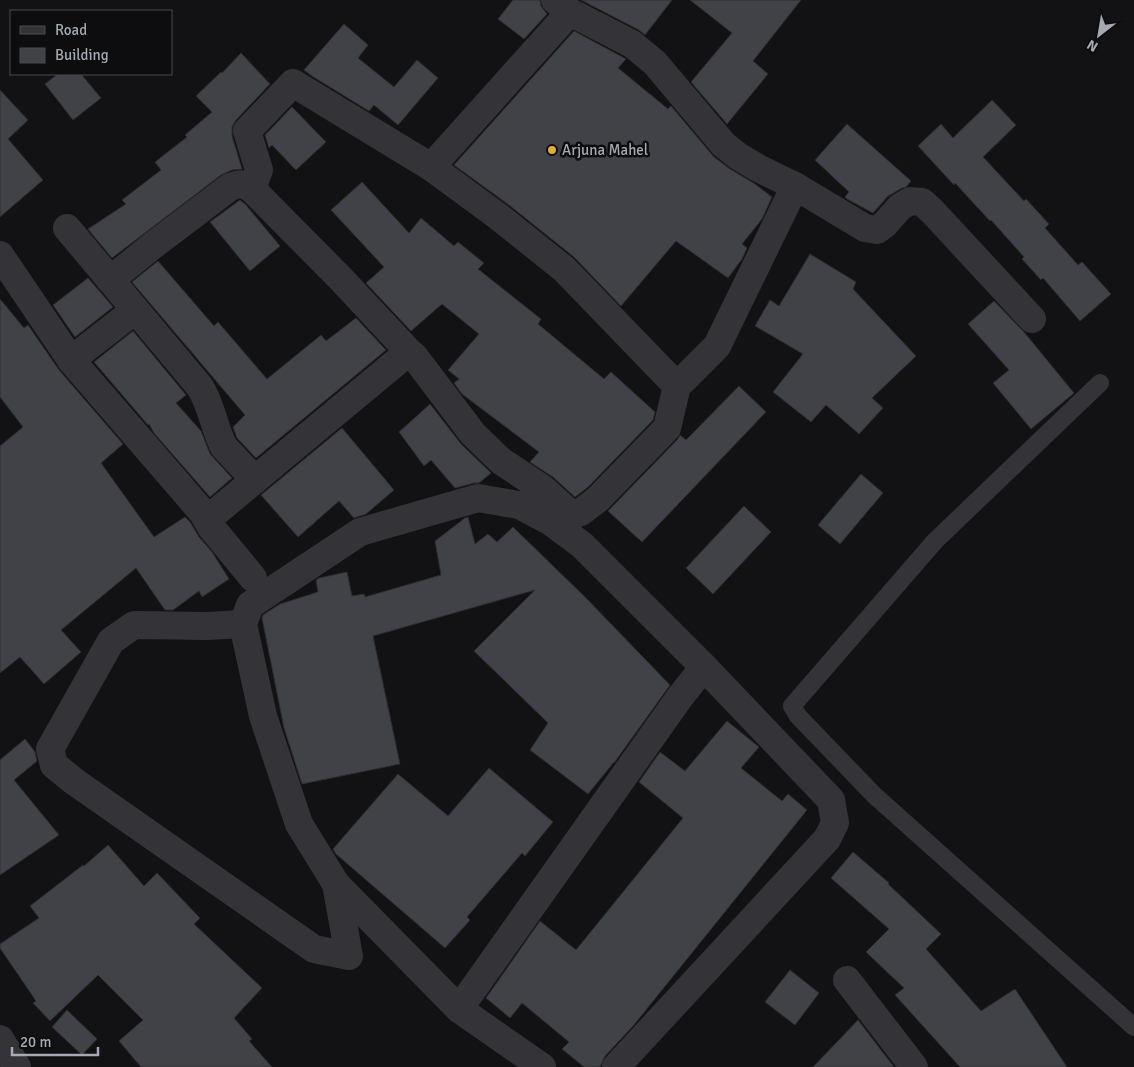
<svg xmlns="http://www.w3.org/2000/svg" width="1134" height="1067" font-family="Signika,sans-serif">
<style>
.building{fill:#414247;stroke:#2d2d30}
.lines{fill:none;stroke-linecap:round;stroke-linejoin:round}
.service{stroke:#343438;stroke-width:18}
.minor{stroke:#343438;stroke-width:28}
.poi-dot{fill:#e3ab3b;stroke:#0d0d0f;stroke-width:2}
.labels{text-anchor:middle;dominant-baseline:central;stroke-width:5;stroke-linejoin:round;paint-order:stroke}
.poi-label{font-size:15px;fill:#a5a9b3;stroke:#0d0d0f;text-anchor:start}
</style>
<rect width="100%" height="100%" fill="#121214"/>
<g class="building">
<path d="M 513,0 L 540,0 L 541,6 L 547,14 L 524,39 L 498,19 Z"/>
<path d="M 581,0 L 672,0 L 645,35 L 639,30 Z"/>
<path d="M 690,0 L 801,0 L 753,61 L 768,74 L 727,124 L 691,82 L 732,33 Z"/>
<path d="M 344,24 L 368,45 L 358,58 L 394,87 L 417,60 L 438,78 L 398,125 L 374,105 L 369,111 L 312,76 L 304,70 Z"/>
<path d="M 574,31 L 626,59 L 618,68 L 668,109 L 671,106 L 714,157 L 730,169 L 755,184 L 772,197 L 762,219 L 742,244 L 747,248 L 742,259 L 728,278 L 676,241 L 621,306 L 574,257 L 509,205 L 454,165 Z"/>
<path d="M 241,53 L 270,84 L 236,120 L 232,127 L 232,136 L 242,169 L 232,170 L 221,175 L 112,258 L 88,229 L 126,204 L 122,200 L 161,170 L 155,162 L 187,137 L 185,135 L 212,112 L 196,96 L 221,72 L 222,73 Z"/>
<path d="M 58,74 L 81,74 L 101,98 L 73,120 L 45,84 Z"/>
<path d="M 0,90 L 28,120 L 8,139 L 43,180 L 0,217 Z"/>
<path d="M 992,100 L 1016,125 L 983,157 L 1024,201 L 1026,199 L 1049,224 L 1045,228 L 1078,265 L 1082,262 L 1111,294 L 1080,321 L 1043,278 L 1041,280 L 1022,259 L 1024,257 L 991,220 L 990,221 L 955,183 L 954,185 L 918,146 L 941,124 L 953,138 Z"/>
<path d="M 292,107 L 326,142 L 296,170 L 272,145 L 269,148 L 265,135 Z"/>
<path d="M 847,124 L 911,181 L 906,187 L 902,188 L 888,196 L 873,213 L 847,199 L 845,197 L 849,192 L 815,160 Z"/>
<path d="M 362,182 L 409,233 L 421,218 L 454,246 L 458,242 L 484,263 L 478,269 L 541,319 L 538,324 L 604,379 L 611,372 L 655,412 L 653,420 L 588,487 L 575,497 L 553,477 L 530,462 L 539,452 L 462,394 L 454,383 L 459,379 L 448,370 L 479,334 L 442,304 L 411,331 L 366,283 L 384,267 L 331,210 Z"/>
<path d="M 240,200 L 246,205 L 280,246 L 250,271 L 210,222 Z"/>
<path d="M 810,254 L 856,282 L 853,289 L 916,356 L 872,398 L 883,408 L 859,434 L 826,405 L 811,422 L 773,392 L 803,354 L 755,326 L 770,300 L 779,306 Z"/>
<path d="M 158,261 L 214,326 L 218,322 L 267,379 L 321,335 L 326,341 L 356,318 L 386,350 L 256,458 L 237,438 L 233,427 L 245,415 L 132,282 Z"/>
<path d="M 88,278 L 113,307 L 75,337 L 53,305 Z"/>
<path d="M 0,299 L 24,328 L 28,325 L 59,370 L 123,444 L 101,463 L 154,537 L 185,517 L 190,522 L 199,537 L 212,552 L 229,579 L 202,597 L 199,591 L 173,610 L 165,610 L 136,568 L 61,630 L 81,652 L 44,684 L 20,657 L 0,673 L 0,446 L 23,427 L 0,397 Z"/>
<path d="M 994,301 L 1024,332 L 1074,393 L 1031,429 L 993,383 L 1009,370 L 968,324 Z"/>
<path d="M 133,331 L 186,395 L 176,403 L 201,431 L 210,454 L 232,478 L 210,497 L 154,433 L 149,424 L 148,425 L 94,362 Z"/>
<path d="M 739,386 L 766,412 L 642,542 L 608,511 L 678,439 L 680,435 L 686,440 Z"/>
<path d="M 430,404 L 461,444 L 491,473 L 479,483 L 474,483 L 455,488 L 431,460 L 424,466 L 399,432 Z"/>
<path d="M 342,428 L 394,490 L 366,514 L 354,518 L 339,501 L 298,537 L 261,495 Z"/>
<path d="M 861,474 L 883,493 L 840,544 L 818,525 Z"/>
<path d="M 744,506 L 771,532 L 713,594 L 686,568 Z"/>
<path d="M 468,517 L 475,544 L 488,534 L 497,542 L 513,527 L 586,598 L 670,685 L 614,763 L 614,762 L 588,794 L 530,750 L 548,723 L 474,651 L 535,590 L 373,636 L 400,764 L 302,784 L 284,728 L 262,618 L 263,615 L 280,604 L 318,592 L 316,580 L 319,578 L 347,572 L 352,596 L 364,594 L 365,597 L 441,575 L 435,541 L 465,518 Z"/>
<path d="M 727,721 L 759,747 L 741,768 L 782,801 L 788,794 L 807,810 L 633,1026 L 605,1056 L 600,1067 L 584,1067 L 562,1049 L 569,1042 L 522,1003 L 510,1018 L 486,998 L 540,921 L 576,950 L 683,818 L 639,782 L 660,752 L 685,771 Z"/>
<path d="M 25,739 L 35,752 L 37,761 L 14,780 L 59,835 L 0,875 L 0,760 Z"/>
<path d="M 489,768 L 553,822 L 525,856 L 522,853 L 467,917 L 470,920 L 445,948 L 336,854 L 333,849 L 398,774 L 448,816 Z"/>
<path d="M 108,845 L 144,886 L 157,873 L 200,918 L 194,924 L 262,988 L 234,1018 L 252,1039 L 249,1041 L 272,1067 L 141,1067 L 119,1041 L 143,1020 L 98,975 L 50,1021 L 33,1003 L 36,1001 L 0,948 L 0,944 L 39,918 L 30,906 L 83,865 L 84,866 Z"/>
<path d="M 853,852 L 889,883 L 888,884 L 941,934 L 926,949 L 981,1011 L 1015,989 L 1067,1067 L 960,1067 L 895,995 L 904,988 L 866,952 L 889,929 L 831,878 Z"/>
<path d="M 790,970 L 819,993 L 795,1025 L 765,1002 Z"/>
<path d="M 67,1010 L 97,1039 L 82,1055 L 52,1027 Z"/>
<path d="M 858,1020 L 894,1067 L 813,1067 Z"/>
</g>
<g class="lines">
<path class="service" d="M 1100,383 L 935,541 L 792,706 L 798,716 L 874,795 L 1134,1027"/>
<g class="minor">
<path d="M 431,167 L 570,12"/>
<path d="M 795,186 L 865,228 L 877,230 L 885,224 L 900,207 L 910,201 L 922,202 L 932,211 L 1032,319"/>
<path d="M 252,189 L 259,170 L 247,131 L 293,83 L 431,167 L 499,217 L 564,269 L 677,386"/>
<path d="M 67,228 L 200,387 C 212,406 214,428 224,447 L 255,480"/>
<path d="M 0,255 L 71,360 L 203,513 L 211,527 L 253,578"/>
<path d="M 110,280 L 156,243 L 230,187 C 241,183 242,183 252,189 L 342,280 L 411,354"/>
<path d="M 71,360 L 135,310"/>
<path d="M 207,519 L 215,513 L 405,355 L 411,354 L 414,356 L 473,434 L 501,461 L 543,489 L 572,515 L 581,512 L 598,499 L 667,428 L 677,386 L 717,346 L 795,186 L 758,168 L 738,156 L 724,145 L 655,63 L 632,44 L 570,12 L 555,0"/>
<path d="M 243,624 L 208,626 L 134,625 L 111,641 L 50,749 L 54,765 L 75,782 L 314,949 L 349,956 L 336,884"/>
<path d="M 847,980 L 914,1067"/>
<path d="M 459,1009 L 680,697 L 704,667"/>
<path d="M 0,1039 L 17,1067"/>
<path d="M 542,1067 L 459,1009 L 336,884 L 299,824 L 263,716 L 243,624 L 250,605 L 360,532 L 478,498 L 519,505 L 551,522 L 582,545 L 704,667 L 831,800 L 835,823 L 827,839 L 616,1067"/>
</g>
</g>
<circle class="poi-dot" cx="552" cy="150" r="5"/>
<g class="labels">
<g class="poi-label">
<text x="562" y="150">Arjuna Mahel</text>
</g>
</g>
<rect x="10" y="10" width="162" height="65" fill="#0d0d0f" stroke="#4a4b51"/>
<rect x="20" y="26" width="25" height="8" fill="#343438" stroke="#4a4b51"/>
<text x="55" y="35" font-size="15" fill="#a5a9b3">Road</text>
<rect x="20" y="48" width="25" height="15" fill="#414247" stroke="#4a4b51"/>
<text x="55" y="60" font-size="15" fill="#a5a9b3">Building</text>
<g transform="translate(1099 35) rotate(211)" stroke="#0d0d0f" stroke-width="4" paint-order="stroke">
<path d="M0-4L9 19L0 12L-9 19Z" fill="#a5a9b3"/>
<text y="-8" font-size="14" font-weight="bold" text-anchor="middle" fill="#a5a9b3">N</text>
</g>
<path d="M12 1047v8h86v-8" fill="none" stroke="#a5a9b3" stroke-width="2.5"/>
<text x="20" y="1047" font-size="15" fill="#a5a9b3" stroke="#0d0d0f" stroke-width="4" paint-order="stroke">20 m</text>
</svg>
